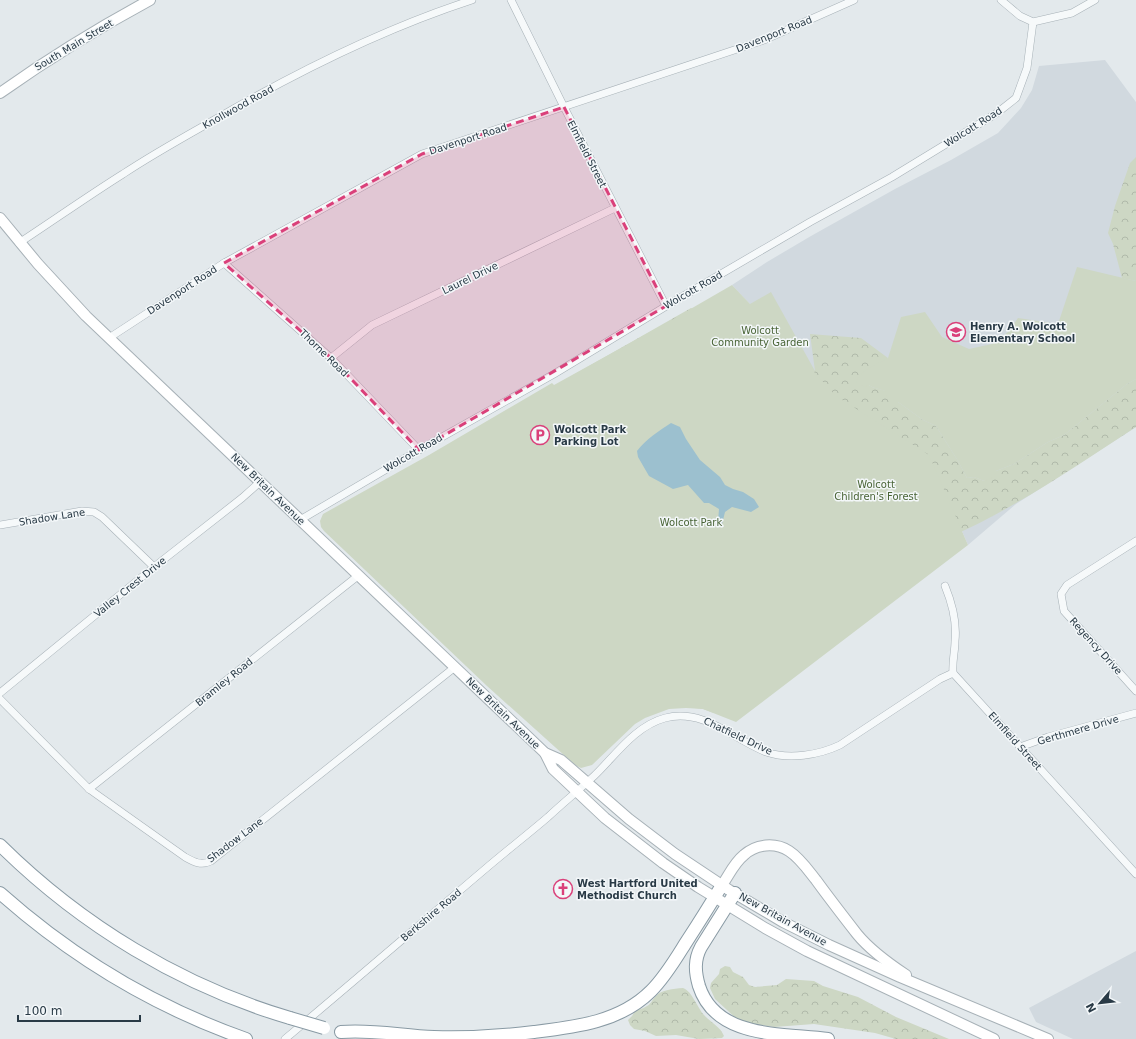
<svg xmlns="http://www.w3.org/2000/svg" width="1136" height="1039" font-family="'DejaVu Sans',sans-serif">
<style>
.built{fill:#d1d9df}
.forest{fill:url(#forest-crowns)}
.green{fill:#cdd7c4}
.water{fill:#9cc0cf}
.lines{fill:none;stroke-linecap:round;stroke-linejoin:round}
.street-casing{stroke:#a7b1b7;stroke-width:8}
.secondary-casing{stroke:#a7b1b7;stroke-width:12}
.highway-casing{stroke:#899aa4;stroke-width:14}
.street{stroke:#f6f9fa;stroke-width:7}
.secondary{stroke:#fff;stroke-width:10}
.highway{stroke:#fff;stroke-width:12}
.highway-bridge-casing{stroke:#899aa4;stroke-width:14;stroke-linecap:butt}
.highway-bridge{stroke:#fff;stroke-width:12}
.marked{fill:#da407a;fill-opacity:0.2;stroke:#da407a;stroke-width:3;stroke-dasharray:8 5;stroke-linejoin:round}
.labels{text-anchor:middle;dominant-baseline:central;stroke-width:3;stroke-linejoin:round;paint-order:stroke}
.street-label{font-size:10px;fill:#293a46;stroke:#f3f7f9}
.poi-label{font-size:10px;font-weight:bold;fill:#293a46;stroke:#f3f7f9;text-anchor:start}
.park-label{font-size:10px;fill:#486335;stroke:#f3f7f9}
</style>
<defs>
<pattern id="forest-crowns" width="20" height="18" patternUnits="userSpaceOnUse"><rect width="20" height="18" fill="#cdd7c4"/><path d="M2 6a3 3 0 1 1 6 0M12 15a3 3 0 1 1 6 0" fill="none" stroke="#b0b9aa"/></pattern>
</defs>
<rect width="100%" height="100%" fill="#e3e9ec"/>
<g class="built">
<path d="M 1105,60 L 1136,102 L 1136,427 L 1016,504 L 968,545 L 929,455 L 836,396 L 732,285 L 767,262 L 811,236 L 895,189 L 951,160 L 998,133 L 1021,108 L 1032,90 L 1039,66 Z"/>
<path d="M 1136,951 L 1136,1039 L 1073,1039 L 1036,1022 L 1029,1008 Z"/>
</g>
<g class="forest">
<path d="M 1136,157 L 1136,281 L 1122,278 L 1113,244 L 1108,233 L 1115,206 L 1130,163 Z"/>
<path d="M 691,308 L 815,371 L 810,334 L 861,338 L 888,358 L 869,385 L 872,387 L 886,391 L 889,401 L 898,402 L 923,420 L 936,426 L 958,461 L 967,478 L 974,477 L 984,481 L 996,471 L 1014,464 L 1048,442 L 1064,435 L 1127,384 L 1136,379 L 1136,427 C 1076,466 1017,507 952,536 L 714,713 L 703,709 L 695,708 L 554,386 Z"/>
<path d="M 725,966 L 730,967 L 733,972 L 743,977 L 749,985 L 755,987 L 777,985 L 786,979 L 814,981 L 823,986 L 858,997 L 896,1017 L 949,1039 L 896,1039 L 875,1033 L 814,1024 L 774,1027 L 740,1022 L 715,999 L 710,988 L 711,983 L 719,974 L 720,969 Z"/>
<path d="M 683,988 C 692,991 697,1007 704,1015 C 711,1023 720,1026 724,1036 L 722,1038 L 699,1039 L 676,1035 L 656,1036 L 645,1031 L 634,1029 L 630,1025 L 628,1020 L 632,1016 L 635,1011 C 639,1009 643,1009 647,1006 C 651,1004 652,1000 655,997 C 662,989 673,989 683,988 Z"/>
</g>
<g class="green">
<path d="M 1077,267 L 1136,281 L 1136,379 L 1127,384 L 1064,435 L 1048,442 L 1014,464 L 996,471 L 994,477 L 984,481 L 974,477 L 967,478 L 958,461 L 936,426 L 923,420 L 898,402 L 889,402 L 885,391 L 872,387 L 869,385 L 864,387 L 856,382 C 860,370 878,364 888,358 L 901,317 L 925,312 L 942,337 L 969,349 L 992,344 L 1008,332 L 1018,318 L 1058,324 Z"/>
<path d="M 732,285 L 750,304 L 771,292 L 815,371 L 814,372 L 836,396 L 929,455 L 968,545 L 736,722 L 703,709 L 686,708 L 669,709 L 645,718 L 635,724 L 592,765 L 581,768 L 575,765 L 487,686 L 324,531 L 321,527 L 320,521 L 323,514 L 429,455 L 552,383 L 554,385 L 668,322 Z"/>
</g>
<path class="water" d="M 671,423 L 680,427 L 686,439 L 700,460 L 720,477 L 725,485 L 733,489 L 743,492 L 754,499 L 759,507 L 751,512 L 732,507 L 725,512 L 722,524 L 718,522 L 719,509 L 709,503 L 704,503 L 688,485 L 673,489 L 649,476 L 638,457 L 637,451 C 646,439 659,431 671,423 Z"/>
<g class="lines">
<g class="street-casing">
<g id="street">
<path d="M 511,0 L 564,107 L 666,306"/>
<path d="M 1001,0 L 1020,16 L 1033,22 L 1072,13 L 1095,0"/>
<path d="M 19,243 C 54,220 88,196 123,174 C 159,150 197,130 235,108 C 311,65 389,27 472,0"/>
<path d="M 224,263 L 331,358 L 419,450"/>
<path d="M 109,338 L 224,263 L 422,154 L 764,40 L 854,0"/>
<path d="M 331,358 L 372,325 L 615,208"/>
<path d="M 300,520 L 419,450 L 554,374 L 673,302 L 810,222 L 892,177 L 997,113 L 1016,98 L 1027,68 L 1033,22"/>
<path d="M 0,525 L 82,511 L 94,512 L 102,517 L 154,567"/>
<path d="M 1136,541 L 1067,585 L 1061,594 L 1064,611 L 1136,691"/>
<path d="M 945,586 C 952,603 957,622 955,641 C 955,652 952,661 953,673 L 1136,874"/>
<path d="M 0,693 L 154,567 L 242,498 L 260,482"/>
<path d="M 0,699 L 89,789 L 185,857 C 194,862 201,866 211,861 L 455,667"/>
<path d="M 1020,747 L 1048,737 L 1136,713"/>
<path d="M 89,789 L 359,575"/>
<path d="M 285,1039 C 352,983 418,926 484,870 C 505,852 527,835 548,817 C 563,803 579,790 594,776 C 615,756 635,726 665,718 C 704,708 733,739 766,752 C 789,760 819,755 840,745 L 940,679 L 953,673"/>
</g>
</g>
<g class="secondary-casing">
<g id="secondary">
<path d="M 0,93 C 48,59 98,28 150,0"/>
<path d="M 0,218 L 38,264 L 86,316 L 545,753 L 561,760 L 629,819 L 675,854 L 729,890 L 783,922 L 829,945 L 900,977 L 1048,1039"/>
<path d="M 545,753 L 553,769 L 605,818 L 663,863 L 698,887 L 765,928 L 807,951 L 994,1039"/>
<path d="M 722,885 C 729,875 734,863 744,855 C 756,844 775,842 789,851 C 800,858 808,870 816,880 C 829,898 843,916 857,934 C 870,950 888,963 906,975"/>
</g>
</g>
<g class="highway-casing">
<g id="highway">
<path d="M 0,845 C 81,925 181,986 290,1018"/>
<path d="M 0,893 C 72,957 155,1007 246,1039"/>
<path d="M 735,893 L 701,947 C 694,960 695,972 699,986 C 716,1039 782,1033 828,1039"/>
<path d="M 341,1032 C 372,1029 403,1036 434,1037 C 468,1038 501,1036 534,1032 C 576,1027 620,1022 651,991 C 665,977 675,960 685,944 C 698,924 710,905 722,885"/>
</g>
</g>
<use href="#street" class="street"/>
<use href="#secondary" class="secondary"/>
<use href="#highway" class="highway"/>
<g class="highway-bridge-casing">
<path id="highway-bridge" d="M 290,1018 L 324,1028"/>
</g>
<use href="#highway-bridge" class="highway-bridge"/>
</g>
<path class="marked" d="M 564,107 L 666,306 L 419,450 L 331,358 L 224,263 L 422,154 Z"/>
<defs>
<g id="school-ring" transform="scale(1)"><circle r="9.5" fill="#f3f7f9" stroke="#da407a" stroke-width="1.5"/><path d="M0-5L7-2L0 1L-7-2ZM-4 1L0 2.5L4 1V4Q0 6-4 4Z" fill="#da407a"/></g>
<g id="parking-ring" transform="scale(1)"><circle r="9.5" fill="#f3f7f9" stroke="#da407a" stroke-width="1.5"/><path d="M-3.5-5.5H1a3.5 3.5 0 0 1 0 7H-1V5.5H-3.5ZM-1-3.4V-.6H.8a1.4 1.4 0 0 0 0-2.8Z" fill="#da407a"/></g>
<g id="church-ring" transform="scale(1)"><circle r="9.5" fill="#f3f7f9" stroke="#da407a" stroke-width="1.5"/><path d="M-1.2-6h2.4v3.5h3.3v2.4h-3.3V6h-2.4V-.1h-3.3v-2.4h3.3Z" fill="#da407a"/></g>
</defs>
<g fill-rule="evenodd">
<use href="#school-ring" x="956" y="332"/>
<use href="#parking-ring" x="540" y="435"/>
<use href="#church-ring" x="563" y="889"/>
</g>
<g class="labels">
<g class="street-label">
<text transform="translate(774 34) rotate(-22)">Davenport Road</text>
<text transform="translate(74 45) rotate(-31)">South Main Street</text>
<text transform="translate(238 107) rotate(-29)">Knollwood Road</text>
<text transform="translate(973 127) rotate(-32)">Wolcott Road</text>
<text transform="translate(468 139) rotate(-18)">Davenport Road</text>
<text transform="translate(587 154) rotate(63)">Elmfield Street</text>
<text transform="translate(470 278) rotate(-26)">Laurel Drive</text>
<text transform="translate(182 290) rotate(-33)">Davenport Road</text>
<text transform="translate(693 290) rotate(-30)">Wolcott Road</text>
<text transform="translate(324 353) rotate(44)">Thorne Road</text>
<text transform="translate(413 453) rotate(-30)">Wolcott Road</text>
<text transform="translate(268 489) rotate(44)">New Britain Avenue</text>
<text transform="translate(52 517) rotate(-9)">Shadow Lane</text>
<text transform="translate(130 587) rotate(-39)">Valley Crest Drive</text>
<text transform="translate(1096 646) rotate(48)">Regency Drive</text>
<text transform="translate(224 682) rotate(-39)">Bramley Road</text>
<text transform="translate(503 713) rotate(44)">New Britain Avenue</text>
<text transform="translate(1078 730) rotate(-16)">Gerthmere Drive</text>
<text transform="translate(738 736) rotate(25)">Chatfield Drive</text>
<text transform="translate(1015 741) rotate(48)">Elmfield Street</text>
<text transform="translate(235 840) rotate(-37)">Shadow Lane</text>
<text transform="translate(431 915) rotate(-40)">Berkshire Road</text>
<text transform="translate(783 919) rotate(29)">New Britain Avenue</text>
</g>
<g class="poi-label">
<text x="970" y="326">Henry A. Wolcott<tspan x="970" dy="12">Elementary School</tspan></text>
<text x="554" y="429">Wolcott Park<tspan x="554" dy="12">Parking Lot</tspan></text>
<text x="577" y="883">West Hartford United<tspan x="577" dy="12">Methodist Church</tspan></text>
</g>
<g class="park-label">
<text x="760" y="330">Wolcott<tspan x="760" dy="12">Community Garden</tspan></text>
<text x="876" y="484">Wolcott<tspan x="876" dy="12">Children's Forest</tspan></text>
<text x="691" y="522">Wolcott Park</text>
</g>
</g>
<g transform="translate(1100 1003) rotate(242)" stroke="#f3f7f9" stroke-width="3" paint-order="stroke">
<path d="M0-3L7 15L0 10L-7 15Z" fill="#293a46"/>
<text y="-6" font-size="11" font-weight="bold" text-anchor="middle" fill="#293a46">N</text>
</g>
<path d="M18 1015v6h122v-6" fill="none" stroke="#293a46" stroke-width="2"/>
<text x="24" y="1015" font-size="12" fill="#293a46" stroke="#f3f7f9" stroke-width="3" paint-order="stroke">100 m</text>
</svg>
